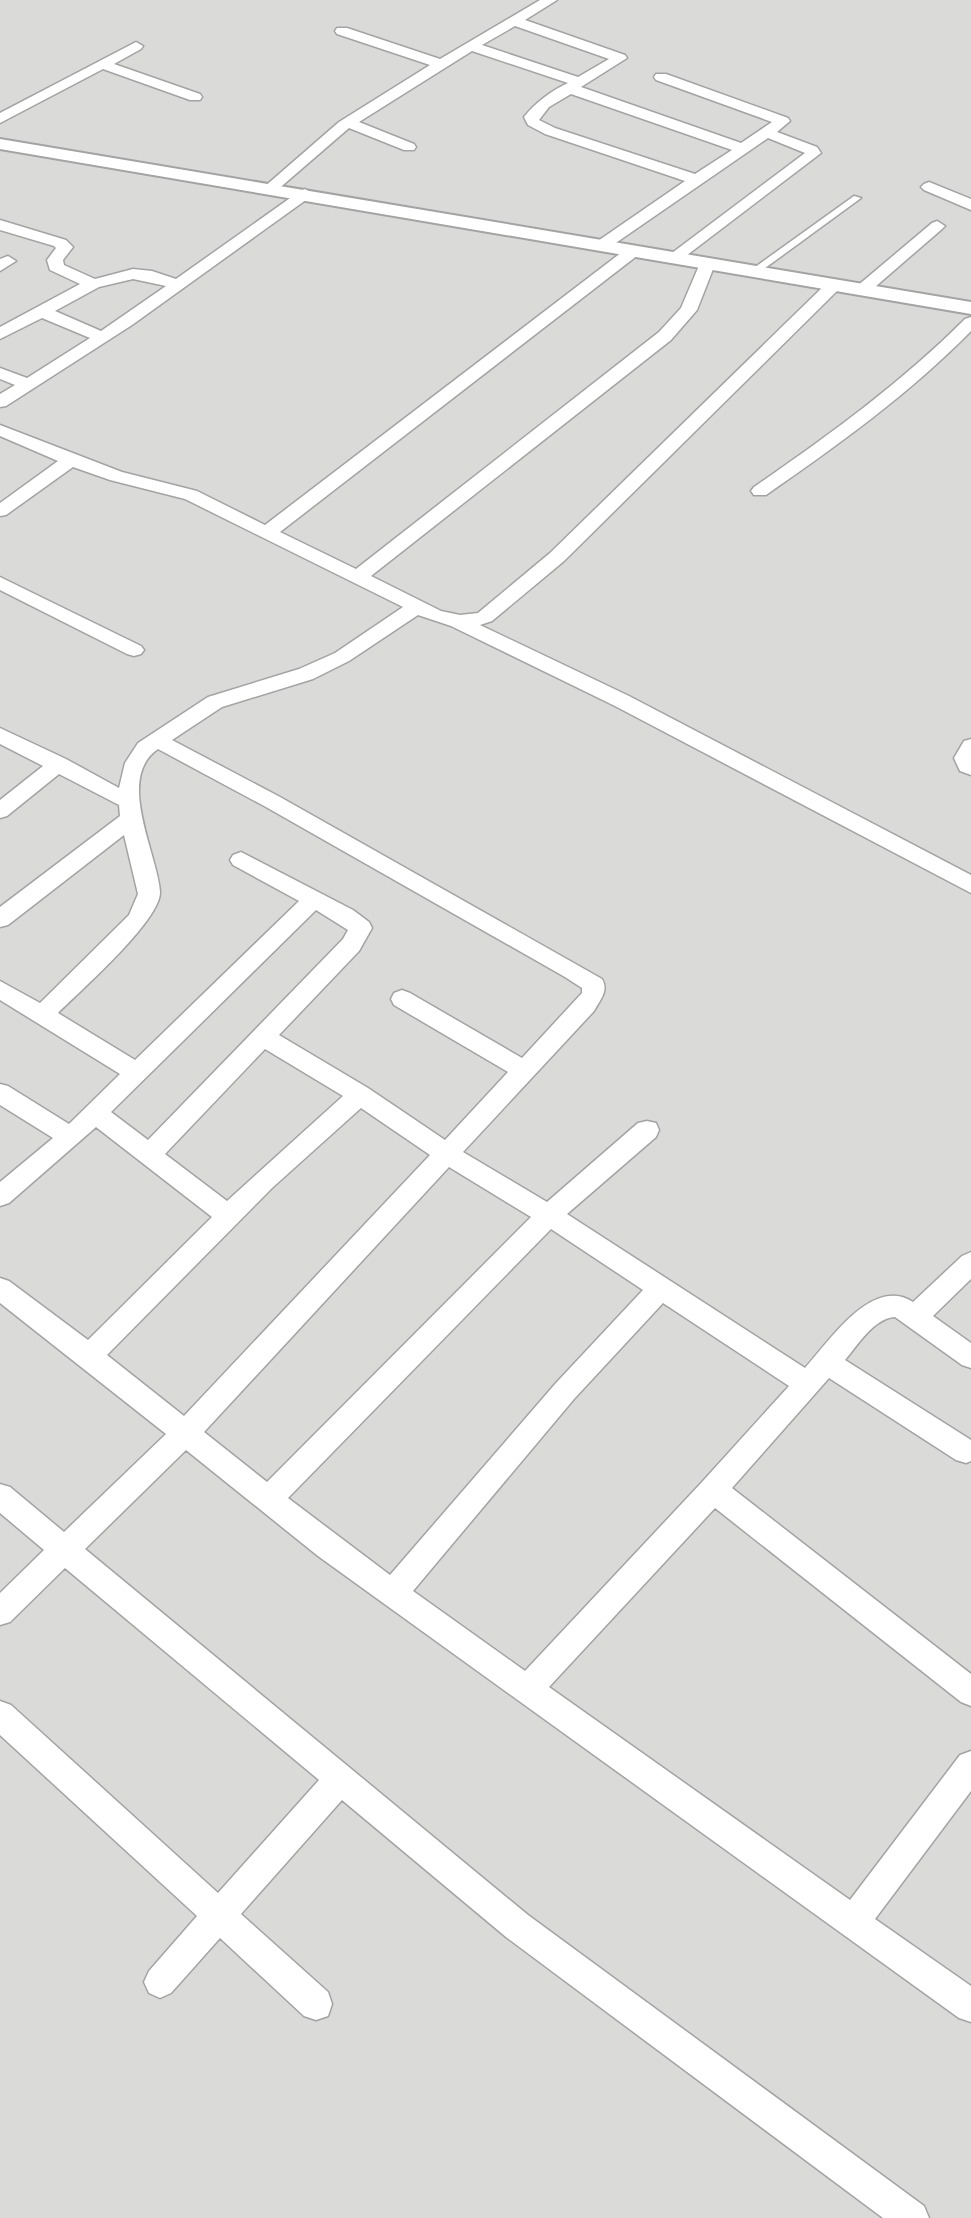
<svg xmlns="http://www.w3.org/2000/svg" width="971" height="2218" font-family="Inter,sans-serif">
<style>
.residential{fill:#dadad9}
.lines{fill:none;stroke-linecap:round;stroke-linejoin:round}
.service-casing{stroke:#a3a3a3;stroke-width:3}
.minor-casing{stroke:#a3a3a3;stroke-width:3}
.tertiary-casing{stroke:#a3a3a3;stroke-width:4}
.service{fill:#fff;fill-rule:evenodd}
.minor{fill:#fff;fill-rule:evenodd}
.tertiary{fill:#fff;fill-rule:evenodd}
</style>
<rect width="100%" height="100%" fill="#edebe3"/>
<rect class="residential" x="0" y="0" width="971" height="2218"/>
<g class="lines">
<g class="service-casing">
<path id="service" d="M 854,196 L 861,198 L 757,274 L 751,274 L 751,270 Z"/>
</g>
<g class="minor-casing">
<g id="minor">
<path d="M 540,0 L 557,0 L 525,20 L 625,55 L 627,58 L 581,87 L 741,143 L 772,122 L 656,80 L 654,77 L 656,74 L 666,74 L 788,118 L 790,121 L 777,132 L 817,147 L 821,153 L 678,262 L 666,262 L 664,259 L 805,153 L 768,138 L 607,249 L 595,249 L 593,246 L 595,243 L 685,181 L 545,134 L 528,125 L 524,117 C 535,103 552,90 568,83 L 472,51 L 359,122 L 414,144 L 416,147 L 414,150 L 404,150 L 349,128 L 276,191 L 266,191 L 263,188 L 339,122 L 430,65 L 337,34 L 335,31 L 337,28 L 347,28 L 440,59 ZM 515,26 L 609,59 L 578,77 L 482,45 ZM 571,94 L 732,150 L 695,174 L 555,128 L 539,120 L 549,107 Z"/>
<path d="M 136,42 L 143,46 L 141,49 L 114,64 L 200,94 L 202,97 L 200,100 L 190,100 L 103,69 L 0,123 L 0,113 Z"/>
<path d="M 929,182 L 971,199 L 971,210 L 924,190 L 921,187 L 924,184 Z"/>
<path d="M 305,189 L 313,194 L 310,197 L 132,325 L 6,406 L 0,407 L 0,394 L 15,385 L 0,379 L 0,368 L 27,378 L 90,338 L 42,318 L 0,339 L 0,327 L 80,284 L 50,270 L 47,260 L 56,248 L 54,246 L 0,230 L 0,220 L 66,240 L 73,247 L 63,260 L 64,265 L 95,279 L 133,269 L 152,271 L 176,279 L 300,191 ZM 133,279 L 166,286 L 101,331 L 55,311 L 99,287 Z"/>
<path d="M 937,221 L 945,226 L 942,229 L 868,293 L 856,293 L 854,290 L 856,287 L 932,223 Z"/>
<path d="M 632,247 L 640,252 L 638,255 L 280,532 L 356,569 L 659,332 L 681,308 L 701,261 L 713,261 L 715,264 L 697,310 L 671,340 L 371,576 L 441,611 L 460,615 L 478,613 L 550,553 L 828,282 L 840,282 L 842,285 L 840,288 L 564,561 L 492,621 L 480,625 L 629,696 L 971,875 L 971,893 L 615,706 L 451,626 L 418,615 L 349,661 L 313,679 L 222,707 L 172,740 L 280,797 L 602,979 C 609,991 600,1000 594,1011 L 463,1152 L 547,1202 L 638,1123 L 647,1121 L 656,1123 L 659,1130 L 656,1137 L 567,1214 L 805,1368 C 828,1343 872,1275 913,1302 L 962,1256 L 971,1252 L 971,1279 L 933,1316 L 971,1343 L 971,1368 L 962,1365 L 895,1317 C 874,1318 858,1345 845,1360 L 971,1440 L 971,1461 L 966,1463 L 956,1460 L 829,1378 L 732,1488 L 971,1674 L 971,1706 L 961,1702 L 715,1508 L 549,1687 L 850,1900 L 960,1755 L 971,1751 L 971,1791 L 875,1919 L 971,1986 L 971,2022 L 959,2018 L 318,1556 L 186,1450 L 85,1549 L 528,1915 L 924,2206 L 929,2218 L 883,2218 L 506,1937 L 342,1800 L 241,1914 L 328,1992 L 332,2004 L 328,2016 L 316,2020 L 304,2016 L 220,1938 L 171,1993 L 160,1998 L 149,1993 L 144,1982 L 149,1971 L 197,1916 L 0,1735 L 0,1701 L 11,1705 L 218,1893 L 319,1780 L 65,1568 L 10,1622 L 0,1625 L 0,1593 L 44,1550 L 0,1513 L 0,1484 L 10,1487 L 64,1532 L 166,1434 L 0,1303 L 0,1278 L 9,1281 L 88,1340 L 212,1217 L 96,1127 L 9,1203 L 0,1206 L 0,1182 L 53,1138 L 0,1105 L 0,1084 L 8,1086 L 69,1124 L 120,1074 L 0,1000 L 0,981 L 40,1003 L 129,915 L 138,894 L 124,835 L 8,925 L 0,927 L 0,907 L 120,816 L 119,805 L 59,774 L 7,816 L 0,818 L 0,800 L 43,766 L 0,744 L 0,728 L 66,759 L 119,788 L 125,763 L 138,743 L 208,697 L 299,669 L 335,653 L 403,607 L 185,499 L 110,480 L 73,467 L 6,515 L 0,516 L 0,503 L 58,461 L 0,436 L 0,425 L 122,472 L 197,491 L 265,525 L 626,249 ZM 158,749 L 266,807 L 565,977 L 582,988 L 582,993 L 522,1058 L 410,993 L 402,990 L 394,993 L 391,999 L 394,1005 L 508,1072 L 445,1140 L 368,1088 L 279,1035 L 359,951 L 372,928 L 369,922 L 353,910 L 241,852 L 233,855 L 230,860 L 233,865 L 299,901 L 135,1060 L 58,1013 C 80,991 161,920 160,892 C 158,855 115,778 158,749 ZM 316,910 L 348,930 L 343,939 L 148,1140 L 111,1112 ZM 265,1049 L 343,1096 L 227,1201 L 165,1154 ZM 361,1108 L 430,1155 L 184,1416 L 107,1355 L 272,1188 ZM 449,1167 L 531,1217 L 267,1482 L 204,1432 ZM 551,1229 L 643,1290 L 556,1383 L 390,1575 L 288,1498 ZM 663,1303 L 789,1386 L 703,1481 L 525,1671 L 413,1591 L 574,1399 Z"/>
<path d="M 8,256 L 16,261 L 0,271 L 0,259 Z"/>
<path d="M 971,317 L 971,331 C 909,394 838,445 766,495 L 754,495 L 751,491 L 754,487 C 828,436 901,383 965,319 Z"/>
<path d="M 0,577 L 141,646 L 144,650 L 141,654 L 134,656 L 127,654 L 0,590 Z"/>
<path d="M 971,739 L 971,775 L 960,771 L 954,758 L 964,741 Z"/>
</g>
</g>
<g class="tertiary-casing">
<path id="tertiary" d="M 0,139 L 971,302 L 971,314 L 0,149 Z"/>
</g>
<use href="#service" class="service"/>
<use href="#minor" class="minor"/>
<use href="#tertiary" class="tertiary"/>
</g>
</svg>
